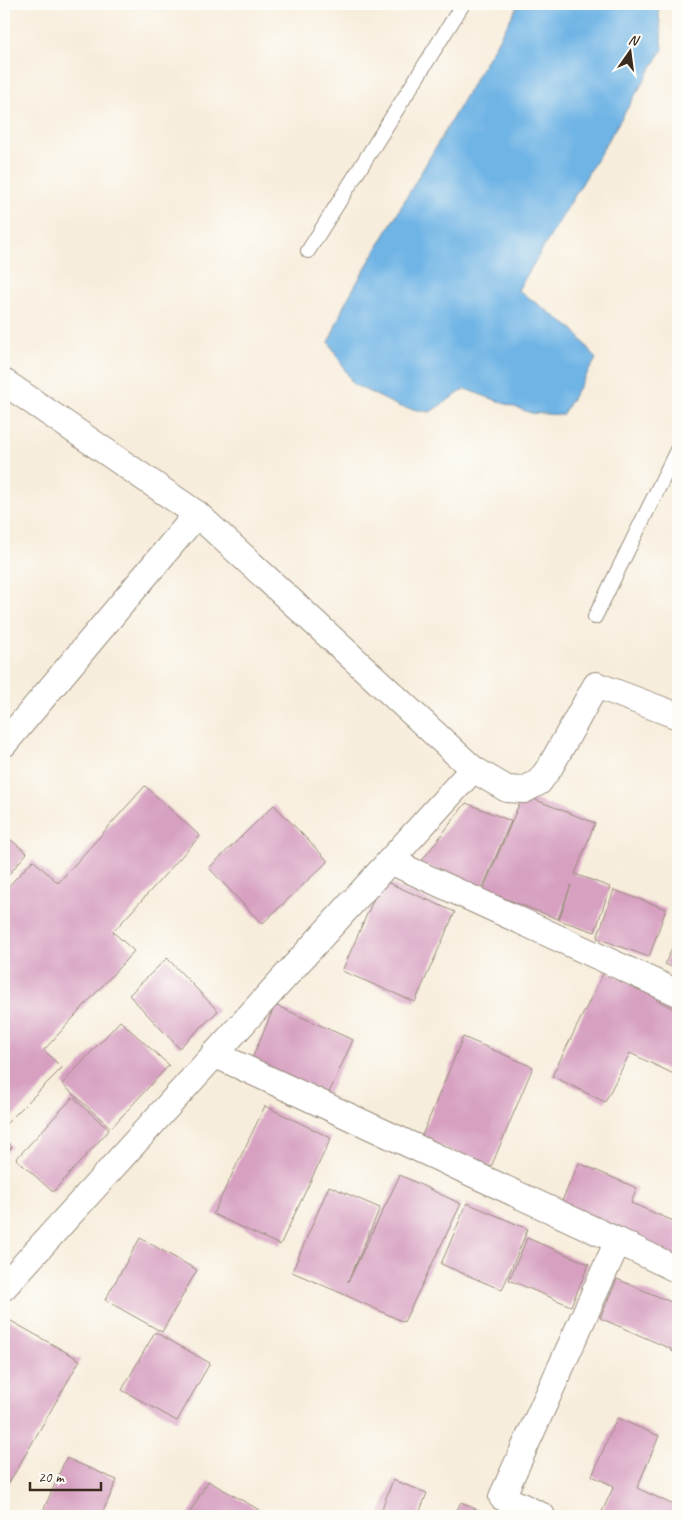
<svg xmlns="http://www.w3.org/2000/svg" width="682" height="1520" font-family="Caveat,sans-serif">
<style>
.water{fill:#6eb4e5;stroke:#546f82}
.building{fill:#d7a0c1}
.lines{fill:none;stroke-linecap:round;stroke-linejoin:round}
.lane-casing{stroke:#998c7d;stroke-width:16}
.street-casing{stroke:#998c7d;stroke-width:28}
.lane{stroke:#fff;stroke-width:14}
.street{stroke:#fff;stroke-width:26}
</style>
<rect width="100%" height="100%" fill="#fdfcf7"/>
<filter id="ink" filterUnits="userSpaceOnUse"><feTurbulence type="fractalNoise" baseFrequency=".02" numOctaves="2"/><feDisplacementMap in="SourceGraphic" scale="10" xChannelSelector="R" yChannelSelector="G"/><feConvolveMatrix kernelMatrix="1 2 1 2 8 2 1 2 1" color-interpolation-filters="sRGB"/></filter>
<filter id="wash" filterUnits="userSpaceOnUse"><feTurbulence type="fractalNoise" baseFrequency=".0096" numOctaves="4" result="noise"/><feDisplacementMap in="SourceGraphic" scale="20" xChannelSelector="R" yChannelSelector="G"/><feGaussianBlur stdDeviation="1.12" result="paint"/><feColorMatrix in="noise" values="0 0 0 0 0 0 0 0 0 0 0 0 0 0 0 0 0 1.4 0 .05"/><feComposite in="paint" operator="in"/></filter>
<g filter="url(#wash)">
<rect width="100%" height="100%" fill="#f7eddc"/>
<path class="water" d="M 519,4 L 656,4 L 658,7 L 663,49 L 518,290 L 574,330 L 596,359 L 562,415 L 531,413 L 465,389 L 430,412 L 400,407 L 353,384 L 329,342 L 345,303 Z"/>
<g id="blocks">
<g class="building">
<path d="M 145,786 L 200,836 L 113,932 L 134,951 L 44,1050 L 62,1068 L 6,1124 L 4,1122 L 4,891 L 33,860 L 58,883 Z"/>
<path d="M 523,795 L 595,823 L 575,874 L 610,887 L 595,932 L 559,920 L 571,885 L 558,919 L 483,890 Z"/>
<path d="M 466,803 L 511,821 L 482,889 L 420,863 Z"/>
<path d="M 274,805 L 328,861 L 262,924 L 209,868 Z"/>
<path d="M 4,834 L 27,853 L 4,880 Z"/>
<path d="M 382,880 L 455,912 L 415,1002 L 342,971 Z"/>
<path d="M 614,890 L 666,909 L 649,957 L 597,938 Z"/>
<path d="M 678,934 L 678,970 L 665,964 Z"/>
<path d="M 167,958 L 218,1011 L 179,1048 L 129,995 Z"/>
<path d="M 605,970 L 658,997 L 656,1000 L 678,1011 L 678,1076 L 630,1053 L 605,1102 L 552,1076 Z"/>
<path d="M 275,1005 L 353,1040 L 328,1095 L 251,1061 Z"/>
<path d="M 120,1021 L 169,1065 L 111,1128 L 62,1084 Z"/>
<path d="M 463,1037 L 533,1067 L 491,1167 L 421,1138 Z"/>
<path d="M 73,1097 L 109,1130 L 53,1192 L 16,1159 Z"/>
<path d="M 265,1106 L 331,1138 L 280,1245 L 213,1214 Z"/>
<path d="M 4,1138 L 12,1147 L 4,1155 Z"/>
<path d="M 579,1163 L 637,1188 L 631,1203 L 678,1223 L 678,1261 L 561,1203 Z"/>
<path d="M 400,1175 L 461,1204 L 404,1322 L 343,1294 L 292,1272 L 329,1186 L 380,1208 L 348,1282 Z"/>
<path d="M 467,1203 L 528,1229 L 502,1290 L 441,1264 Z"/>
<path d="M 140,1238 L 197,1270 L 162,1332 L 105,1300 Z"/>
<path d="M 527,1238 L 589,1264 L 571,1306 L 509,1280 Z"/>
<path d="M 617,1279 L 678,1305 L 678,1354 L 670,1350 L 671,1349 L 600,1318 Z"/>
<path d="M 4,1317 L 80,1360 L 9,1483 L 4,1480 Z"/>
<path d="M 155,1332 L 210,1363 L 177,1421 L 122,1390 Z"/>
<path d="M 617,1418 L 659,1436 L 637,1488 L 678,1507 L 677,1516 L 600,1516 L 614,1486 L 592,1476 Z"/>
<path d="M 66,1458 L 117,1480 L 101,1516 L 41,1516 Z"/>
<path d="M 393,1480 L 427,1493 L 418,1516 L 379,1516 Z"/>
<path d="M 208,1481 L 270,1516 L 188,1516 Z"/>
<path d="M 461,1502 L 490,1516 L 454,1516 Z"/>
</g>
</g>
</g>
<g filter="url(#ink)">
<use href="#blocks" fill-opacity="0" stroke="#998c7d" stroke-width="1"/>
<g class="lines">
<g class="lane-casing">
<g id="lane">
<path d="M 308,251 L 463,4"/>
<path d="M 595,617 L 678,448"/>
</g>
</g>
<g class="street-casing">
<g id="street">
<path d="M 4,382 L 197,514 L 473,769 L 507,789 L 524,790 L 539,782 L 550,767 L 596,685 L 678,716"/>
<path d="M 4,744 L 197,514"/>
<path d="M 390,861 L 678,993"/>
<path d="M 214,1054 L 618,1241"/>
<path d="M 4,1287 L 473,769"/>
<path d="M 542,1516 L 502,1497 L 618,1241 L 678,1270"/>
</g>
</g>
<use href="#lane" class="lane"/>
<use href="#street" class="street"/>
</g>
</g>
<rect width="682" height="1520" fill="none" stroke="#fdfcf7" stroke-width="20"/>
<g transform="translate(630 52) rotate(14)" stroke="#fdfcf7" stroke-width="4" paint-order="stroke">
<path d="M0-4L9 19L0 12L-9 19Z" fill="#3b2a1e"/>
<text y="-8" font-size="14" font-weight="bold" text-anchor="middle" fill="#3b2a1e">N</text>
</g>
<path d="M30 1482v8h71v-8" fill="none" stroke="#3b2a1e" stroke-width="2.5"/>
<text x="38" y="1482" font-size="15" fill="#3b2a1e" stroke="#fdfcf7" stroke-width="4" paint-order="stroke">20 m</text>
</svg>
